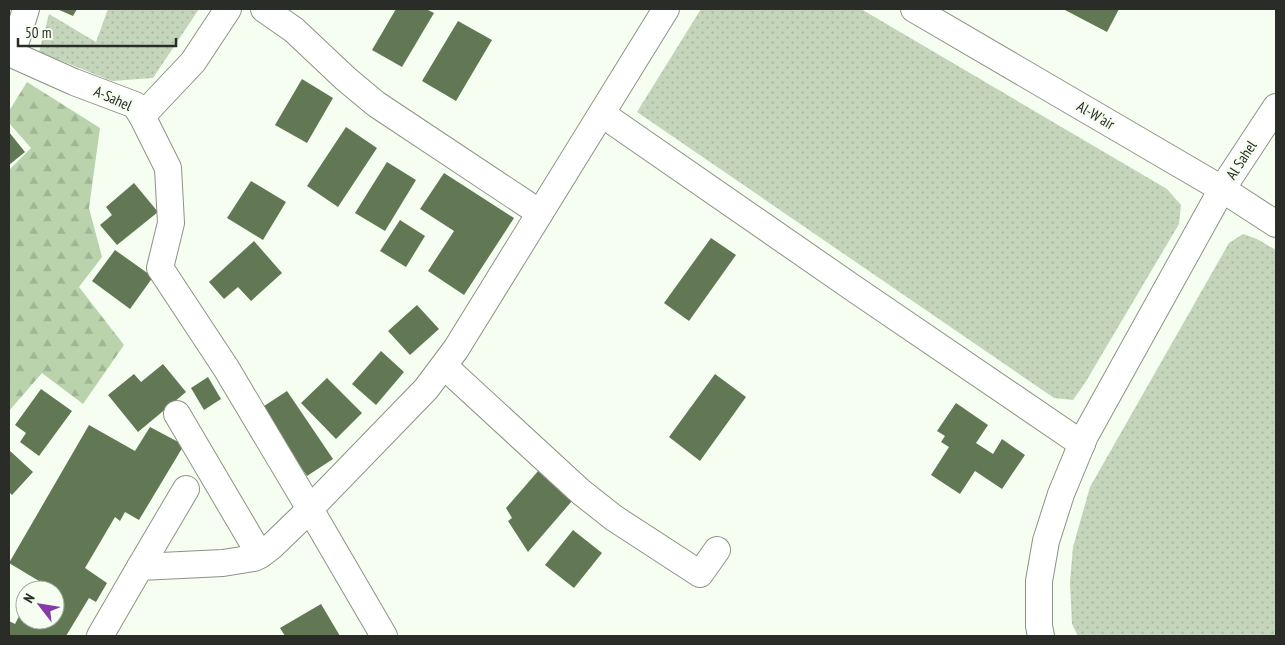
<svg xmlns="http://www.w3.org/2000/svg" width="1285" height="645" font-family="'PT Sans Narrow',sans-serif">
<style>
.grass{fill:url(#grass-dots)}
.forest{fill:url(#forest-firs)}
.building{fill:#627855}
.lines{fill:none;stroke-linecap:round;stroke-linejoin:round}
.minor-casing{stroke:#8b9386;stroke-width:28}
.minor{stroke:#fff;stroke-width:26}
.labels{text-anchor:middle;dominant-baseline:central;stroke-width:5;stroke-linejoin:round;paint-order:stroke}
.street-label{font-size:15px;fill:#292c27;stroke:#f5fef0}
</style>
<defs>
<pattern id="grass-dots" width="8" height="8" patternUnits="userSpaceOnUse" patternTransform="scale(1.25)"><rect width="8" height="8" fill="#c4d5bb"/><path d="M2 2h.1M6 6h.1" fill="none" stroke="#a8b7a1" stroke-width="1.8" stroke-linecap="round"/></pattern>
<pattern id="forest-firs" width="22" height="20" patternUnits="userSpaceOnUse" patternTransform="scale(1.25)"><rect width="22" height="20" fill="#bad3ac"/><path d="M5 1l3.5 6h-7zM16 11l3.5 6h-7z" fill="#a0b594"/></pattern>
</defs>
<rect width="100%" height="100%" fill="#f5fef0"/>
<g class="grass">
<path d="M 108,9 L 199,9 L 153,78 L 112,81 L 39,52 L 49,14 L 96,42 Z"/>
<path d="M 701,9 L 861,9 L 1167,189 L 1181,205 L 1179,224 L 1085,383 L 1073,400 L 1054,398 L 637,112 Z"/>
<path d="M 1243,234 L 1257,239 L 1276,250 L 1276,636 L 1078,636 L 1072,624 L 1070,582 L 1073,547 L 1090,487 L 1229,243 Z"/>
</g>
<path class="forest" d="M 27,82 L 100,128 L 89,208 L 102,257 L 79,287 L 124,345 L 83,404 L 42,373 L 9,411 L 9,170 L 31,148 L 9,123 L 9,111 Z"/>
<g class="building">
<path d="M 57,9 L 77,9 L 73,16 Z"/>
<path d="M 396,9 L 426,9 L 434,13 L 402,67 L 372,50 Z"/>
<path d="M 1063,9 L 1119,9 L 1107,32 Z"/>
<path d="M 458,21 L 492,40 L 456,101 L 422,81 Z"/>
<path d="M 302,79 L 333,98 L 307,143 L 275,125 Z"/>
<path d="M 346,127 L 377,148 L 338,207 L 307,186 Z"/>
<path d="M 9,132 L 25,152 L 9,165 Z"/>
<path d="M 387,162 L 416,180 L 385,231 L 355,213 Z"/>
<path d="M 444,173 L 514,218 L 464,295 L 428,271 L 454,231 L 420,209 Z"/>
<path d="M 251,181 L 286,202 L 263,240 L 227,218 Z"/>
<path d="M 134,183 L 158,212 L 117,245 L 100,225 L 112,215 L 106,207 Z"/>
<path d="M 400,220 L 425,236 L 406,267 L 380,251 Z"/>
<path d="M 711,238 L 736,255 L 689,321 L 664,303 Z"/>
<path d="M 254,241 L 282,273 L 251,301 L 238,287 L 224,299 L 209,282 Z"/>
<path d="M 115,250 L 153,277 L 130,309 L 92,281 Z"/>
<path d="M 417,305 L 439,329 L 410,355 L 388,331 Z"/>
<path d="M 381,351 L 404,372 L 376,405 L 352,384 Z"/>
<path d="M 163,364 L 186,392 L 138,432 L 108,395 L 134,374 L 141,382 Z"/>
<path d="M 715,374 L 746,397 L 700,461 L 669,437 Z"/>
<path d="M 208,377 L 221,399 L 204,410 L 191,388 Z"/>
<path d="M 327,378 L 362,413 L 336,439 L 301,403 Z"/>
<path d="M 41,389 L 72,411 L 39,456 L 20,442 L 26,433 L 15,425 Z"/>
<path d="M 287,391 L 333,459 L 307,476 L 261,408 Z"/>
<path d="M 956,403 L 988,425 L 976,443 L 993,454 L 1002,439 L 1025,455 L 1002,489 L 975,471 L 960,494 L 931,475 L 949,447 L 941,442 L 945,436 L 937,431 Z"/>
<path d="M 89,425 L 135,451 L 150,427 L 184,445 L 139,520 L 125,512 L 120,521 L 115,517 L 85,568 L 107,583 L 96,602 L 89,598 L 66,636 L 9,636 L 9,621 L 15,624 L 25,605 L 25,620 L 55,620 L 55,590 L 34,590 L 39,581 L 9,563 Z"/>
<path d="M 9,450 L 33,472 L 12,495 L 9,492 Z"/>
<path d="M 539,470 L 572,501 L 528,552 L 508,521 L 512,518 L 506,508 Z"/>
<path d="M 573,530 L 602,553 L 574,588 L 545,565 Z"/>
<path d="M 321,604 L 340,636 L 285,636 L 280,628 Z"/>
</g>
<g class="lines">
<g class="minor-casing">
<g id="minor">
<path d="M 264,9 L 294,30 L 346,79 L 376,104 L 540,213"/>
<path d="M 914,9 L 1222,189 L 1276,224"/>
<path d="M 9,53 L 74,82 L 135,105 L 142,116 L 193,62 L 228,9"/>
<path d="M 12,54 L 26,9"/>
<path d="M 602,114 L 856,290 L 1082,444"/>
<path d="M 142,116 L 168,168 L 171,223 L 160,268 L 226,368 L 310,509 L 384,636"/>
<path d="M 444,366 L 581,492 L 614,518 L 700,574 L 717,550"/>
<path d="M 177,414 L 260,555"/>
<path d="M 140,567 L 186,489"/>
<path d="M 100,636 L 140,567 L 223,563 L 254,558 L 260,555 L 272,546 L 301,518 L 426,389 L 456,349 L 666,9"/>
<path d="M 1041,636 L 1039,626 L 1039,581 L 1046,541 L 1061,494 L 1085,436 L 1222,189 L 1276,107"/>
</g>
</g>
<use href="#minor" class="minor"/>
</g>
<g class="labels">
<g class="street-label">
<text transform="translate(113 98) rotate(24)">A-Sahel</text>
<text transform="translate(1096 115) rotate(30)">Al-W'air</text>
<text transform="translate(1241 160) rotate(-57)">Al Sahel</text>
</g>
</g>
<rect width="1285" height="645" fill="none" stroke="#292c27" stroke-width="20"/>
<g transform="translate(40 605) rotate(301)"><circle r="24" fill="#f5fef0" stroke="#a3aaa0"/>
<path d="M0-4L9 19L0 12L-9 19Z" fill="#8839a9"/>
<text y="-8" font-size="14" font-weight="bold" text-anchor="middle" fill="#292c27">N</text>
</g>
<path d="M18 38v8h158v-8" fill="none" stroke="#292c27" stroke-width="2.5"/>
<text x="25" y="38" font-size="15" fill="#292c27" stroke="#f5fef0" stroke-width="4" paint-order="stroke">50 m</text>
</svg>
